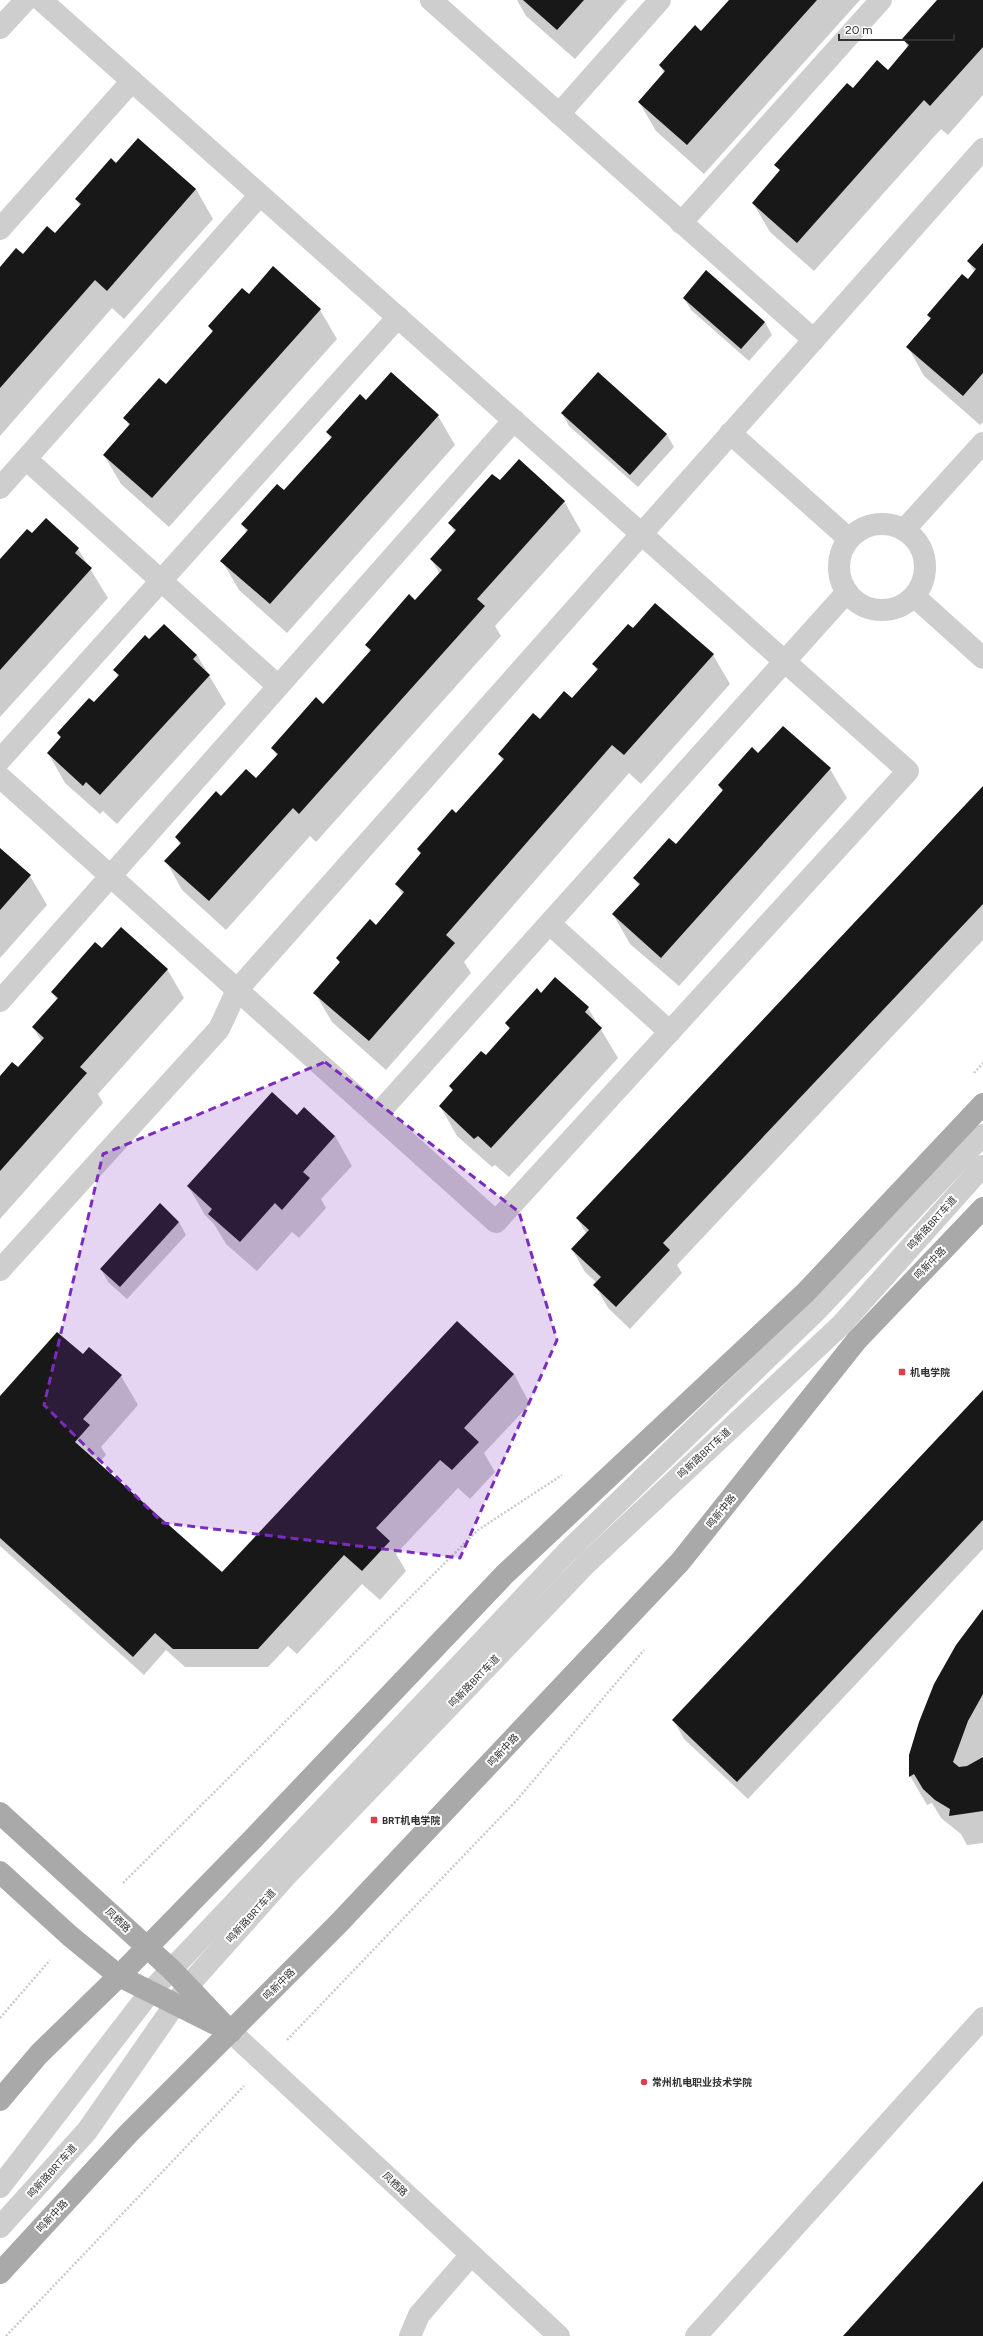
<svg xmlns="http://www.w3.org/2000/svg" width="983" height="2336" font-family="Figtree,'Noto Sans SC',sans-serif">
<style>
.shadow{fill:#0003}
.building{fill:#181818}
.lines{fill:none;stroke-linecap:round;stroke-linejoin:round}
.path{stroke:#cbcbcb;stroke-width:2.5;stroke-dasharray:2 2;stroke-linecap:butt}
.minor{stroke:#cecece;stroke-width:22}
.major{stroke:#a9a9a9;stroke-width:22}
.marked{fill:#7b2cbf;fill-opacity:0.2;stroke:#7b2cbf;stroke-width:3;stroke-dasharray:8 5;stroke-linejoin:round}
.poi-dot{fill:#de3e4e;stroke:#fff;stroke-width:1.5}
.labels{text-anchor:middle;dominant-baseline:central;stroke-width:4;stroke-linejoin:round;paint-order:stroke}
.street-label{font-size:10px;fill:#313131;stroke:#fff}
.poi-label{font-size:10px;font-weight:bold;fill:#313131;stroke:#fff;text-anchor:start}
</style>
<rect width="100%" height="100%" fill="#fff"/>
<g class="shadow">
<path d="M 517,0 L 627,0 L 575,59 L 526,16 Z"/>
<path d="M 730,0 L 860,0 L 704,174 L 656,131 L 639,102 L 664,73 L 660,65 L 702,33 Z"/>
<path d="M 938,0 L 983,0 L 983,95 L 948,135 L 941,129 L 814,271 L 770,232 L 753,203 L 780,172 L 776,165 L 853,89 L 888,71 L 908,48 L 904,39 Z"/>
<path d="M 139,139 L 196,189 L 213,219 L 124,319 L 112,308 L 0,436 L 0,268 L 55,235 L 80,206 L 76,199 L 116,165 Z"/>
<path d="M 983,244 L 983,422 L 980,425 L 924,376 L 908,347 L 931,320 L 928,316 L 975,273 L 968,261 Z"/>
<path d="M 249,295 L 320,310 L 337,339 L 169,527 L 121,484 L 104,455 L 129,426 L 125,418 L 166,386 L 213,333 L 209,326 Z"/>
<path d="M 684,298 L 765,322 L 772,335 L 749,361 L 691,310 Z"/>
<path d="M 598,373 L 667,435 L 674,447 L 638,487 L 569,426 L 562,413 Z"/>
<path d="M 438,416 L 455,445 L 287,633 L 239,590 L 222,561 L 247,533 L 242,524 L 284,492 L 331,439 L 327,432 Z"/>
<path d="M 500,482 L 564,501 L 581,531 L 495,626 L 501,636 L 316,842 L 310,836 L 226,930 L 182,890 L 166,861 L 180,845 L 176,837 L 221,797 L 256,779 L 277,756 L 272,748 L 323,705 L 370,652 L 366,645 L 415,601 L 440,574 L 431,559 L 455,533 L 450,524 Z"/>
<path d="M 46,519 L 78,549 L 108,598 L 0,717 L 0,561 L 32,535 Z"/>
<path d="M 633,630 L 713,655 L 730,684 L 641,784 L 629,773 L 464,962 L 471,973 L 386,1070 L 332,1022 L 315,993 L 340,964 L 337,958 L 376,926 L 403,895 L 396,884 L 421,855 L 418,849 L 456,815 L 503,762 L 499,754 L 540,721 L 572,700 L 597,671 L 594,664 Z"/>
<path d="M 150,641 L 197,655 L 226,704 L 117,824 L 103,811 L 100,814 L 65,783 L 48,753 L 61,739 L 58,733 L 94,704 L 118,677 L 115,670 Z"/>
<path d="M 758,754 L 830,769 L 847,798 L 679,986 L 630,944 L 613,914 L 639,886 L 634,878 L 676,845 L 723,792 L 719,785 Z"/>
<path d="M 983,787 L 983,940 L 677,1265 L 682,1273 L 630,1329 L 608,1308 L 595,1285 L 597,1283 L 585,1272 L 572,1249 L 586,1233 L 577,1218 Z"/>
<path d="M 0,849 L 30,876 L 47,905 L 0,958 Z"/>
<path d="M 167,969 L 184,998 L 98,1094 L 103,1103 L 0,1219 L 0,1077 L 18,1069 L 42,1042 L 33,1027 L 57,1000 L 52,992 Z"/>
<path d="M 556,979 L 588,1008 L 618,1058 L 509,1177 L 495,1165 L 492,1167 L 457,1136 L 440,1106 L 453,1092 L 450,1086 L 486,1057 L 510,1030 L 506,1024 L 541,994 Z"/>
<path d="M 304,1109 L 335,1136 L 352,1166 L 321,1199 L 326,1208 L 299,1238 L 292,1232 L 257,1271 L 226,1244 L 214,1224 L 205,1215 L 188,1186 L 297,1116 Z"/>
<path d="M 179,1222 L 186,1235 L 127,1299 L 108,1282 L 101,1269 Z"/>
<path d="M 83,1356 L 121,1376 L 138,1405 L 101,1447 L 106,1455 L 98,1464 L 228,1580 L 514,1374 L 530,1404 L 484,1453 L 495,1472 L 470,1499 L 458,1488 L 396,1554 L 406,1571 L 380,1600 L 362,1584 L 297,1654 L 288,1646 L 268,1667 L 185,1667 L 166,1650 L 144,1675 L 0,1546 L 0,1398 Z"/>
<path d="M 983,1391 L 983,1549 L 748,1799 L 684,1739 L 674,1721 Z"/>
<path d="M 983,1610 L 983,1755 L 981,1760 L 983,1758 L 983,1843 L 967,1845 L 961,1834 L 941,1818 L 932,1803 L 927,1805 L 910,1776 Z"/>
</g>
<g class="building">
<path d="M 523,0 L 584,0 L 557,30 Z"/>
<path d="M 729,0 L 817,0 L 687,145 L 638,102 L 665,71 L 659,65 L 695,25 L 701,31 Z"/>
<path d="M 937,0 L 983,0 L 983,47 L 930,106 L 924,100 L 797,243 L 752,203 L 780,170 L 774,165 L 847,83 L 853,88 L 877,60 L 888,70 L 909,45 L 902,39 Z"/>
<path d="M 138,138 L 196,189 L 107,291 L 95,280 L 0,388 L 0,267 L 16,248 L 23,254 L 47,226 L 55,233 L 81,204 L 75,199 L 111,158 L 116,163 Z"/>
<path d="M 983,243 L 983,373 L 963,396 L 906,347 L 931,318 L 927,315 L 962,274 L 968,279 L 976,269 L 967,261 Z"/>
<path d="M 273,266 L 321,309 L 152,498 L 103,455 L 130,424 L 123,418 L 159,378 L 166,384 L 213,331 L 208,326 L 242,288 L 249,294 Z"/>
<path d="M 706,270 L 765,322 L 741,349 L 683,298 Z"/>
<path d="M 391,372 L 439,415 L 270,604 L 220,561 L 248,530 L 241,524 L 277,484 L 284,490 L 332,437 L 326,432 L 360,394 L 366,400 Z"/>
<path d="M 598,372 L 667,434 L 630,475 L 561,413 Z"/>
<path d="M 519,459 L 565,501 L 477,599 L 485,606 L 299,814 L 293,808 L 209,901 L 164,861 L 181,843 L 175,837 L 216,791 L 221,796 L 246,769 L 256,778 L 278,754 L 271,748 L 316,697 L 323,704 L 371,650 L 365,645 L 409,594 L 415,600 L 442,570 L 430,559 L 456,530 L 448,523 L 492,474 L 500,480 Z"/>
<path d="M 46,518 L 79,548 L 75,553 L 92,568 L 0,670 L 0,559 L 27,529 L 32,533 Z"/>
<path d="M 655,603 L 714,654 L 624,755 L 612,745 L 446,935 L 455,943 L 369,1041 L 313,993 L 340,962 L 336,958 L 370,919 L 376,925 L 404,892 L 395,884 L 421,853 L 417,849 L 452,809 L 456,813 L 504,759 L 498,754 L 533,713 L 540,719 L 564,691 L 572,698 L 598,669 L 592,664 L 628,624 L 633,628 Z"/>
<path d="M 164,624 L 197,655 L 193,659 L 210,675 L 100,795 L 86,782 L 83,786 L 47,753 L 61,737 L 57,733 L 89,698 L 94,702 L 119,675 L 113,670 L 145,635 L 149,639 Z"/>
<path d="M 783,726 L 831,768 L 661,958 L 612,914 L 640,884 L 633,878 L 669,838 L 676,844 L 723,790 L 718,785 L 752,747 L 758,753 Z"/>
<path d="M 983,786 L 983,904 L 663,1243 L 670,1250 L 616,1307 L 593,1285 L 601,1277 L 571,1249 L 589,1230 L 576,1218 Z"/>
<path d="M 0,848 L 31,875 L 0,910 Z"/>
<path d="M 121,927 L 168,969 L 80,1067 L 87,1073 L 0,1171 L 0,1076 L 12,1062 L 18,1067 L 44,1038 L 32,1027 L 58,998 L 51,992 L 95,942 L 102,948 Z"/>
<path d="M 555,977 L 589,1007 L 585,1012 L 602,1028 L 491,1148 L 478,1136 L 474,1139 L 439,1106 L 453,1090 L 449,1086 L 481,1051 L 486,1055 L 510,1028 L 505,1023 L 537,988 L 541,993 Z"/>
<path d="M 272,1092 L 297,1115 L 304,1107 L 335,1136 L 303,1172 L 310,1178 L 282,1210 L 275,1203 L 240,1242 L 208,1214 L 212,1209 L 187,1186 Z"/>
<path d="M 160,1203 L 179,1222 L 120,1287 L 100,1269 Z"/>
<path d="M 457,1321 L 514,1374 L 464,1428 L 479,1442 L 452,1470 L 440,1460 L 376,1528 L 390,1541 L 362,1571 L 344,1555 L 258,1649 L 173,1649 L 155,1633 L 133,1657 L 0,1538 L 0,1396 L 57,1332 L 83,1354 L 89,1347 L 122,1375 L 83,1419 L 90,1425 L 75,1442 L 222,1572 Z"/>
<path d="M 983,1390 L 983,1520 L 737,1782 L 672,1720 Z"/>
<path d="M 983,1609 L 983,1694 L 968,1721 L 953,1762 L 959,1767 L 967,1766 L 983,1757 L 983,1811 L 949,1816 L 950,1809 L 935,1800 L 923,1789 L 914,1774 L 909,1777 L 909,1755 L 919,1722 L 934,1684 L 956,1645 Z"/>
<path d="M 983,2181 L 983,2336 L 843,2336 Z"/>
</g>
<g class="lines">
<g class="path">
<path d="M 974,1073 L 983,1063"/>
<path d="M 123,1883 L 478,1530 L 562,1475"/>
<path d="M 0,2018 L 50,1960"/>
<path d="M 287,2040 L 516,1801 L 644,1650"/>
<path d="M 6,2336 L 244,2086"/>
</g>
<g class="minor">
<path d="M 431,0 L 814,340"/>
<path d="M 0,28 L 26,0"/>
<path d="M 559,114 L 660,0"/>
<path d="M 681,223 L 881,0"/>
<path d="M 0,229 L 132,81"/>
<path d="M 730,433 L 849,539"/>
<path d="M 26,459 L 278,686"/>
<path d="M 0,488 L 260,195"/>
<circle cx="882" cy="567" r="43"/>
<path d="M 904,530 L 983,443"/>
<path d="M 914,596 L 983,658"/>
<path d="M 0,760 L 398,317"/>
<path d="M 0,777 L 496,1222 L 908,771 L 41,0"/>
<path d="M 550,924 L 670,1032"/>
<path d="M 0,1001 L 514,420"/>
<path d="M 377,1115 L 847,592"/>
<path d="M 0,1270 L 219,1029 L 237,990 L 983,149"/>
<path d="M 231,2032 L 559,2336"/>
<path d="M 0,2187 L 151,1991 L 567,1552 L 818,1309 L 983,1135"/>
<path d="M 0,2227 L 87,2131 L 187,1987 L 286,1876 L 587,1563 L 841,1325 L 983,1166"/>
<path d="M 410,2336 L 419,2315 L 471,2255"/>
<path d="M 696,2336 L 983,2018"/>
</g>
<g class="major">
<path d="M 0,1813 L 172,1970 L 231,2032"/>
<path d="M 0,1872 L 70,1936 L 119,1976 L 215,2024"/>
<path d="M 0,2100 L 39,2054 L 119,1976 L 250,1842 L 504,1575 L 806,1292 L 983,1104"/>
<path d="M 0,2273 L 128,2134 L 338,1924 L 680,1562 L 857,1340 L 983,1208"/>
</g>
</g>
<path class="marked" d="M 325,1062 L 519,1212 L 557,1340 L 460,1558 L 163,1523 L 44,1405 L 103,1154 Z"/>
<g class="poi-dot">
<rect x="898" y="1368" width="8" height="8" rx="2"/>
<rect x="370" y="1816" width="8" height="8" rx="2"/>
<circle cx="644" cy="2082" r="4"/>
</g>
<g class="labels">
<g class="street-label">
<text transform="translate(932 1223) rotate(-48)">鸣新路BRT车道</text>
<text transform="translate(930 1263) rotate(-46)">鸣新中路</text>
<text transform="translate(704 1453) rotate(-43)">鸣新路BRT车道</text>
<text transform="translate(721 1511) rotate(-51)">鸣新中路</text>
<text transform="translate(474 1681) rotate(-46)">鸣新路BRT车道</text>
<text transform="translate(503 1750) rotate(-47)">鸣新中路</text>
<text transform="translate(251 1916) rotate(-48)">鸣新路BRT车道</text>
<text transform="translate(118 1920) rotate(43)">凤栖路</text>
<text transform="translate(279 1984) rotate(-45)">鸣新中路</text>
<text transform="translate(52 2171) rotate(-48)">鸣新路BRT车道</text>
<text transform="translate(395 2184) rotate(43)">凤栖路</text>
<text transform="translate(52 2216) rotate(-47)">鸣新中路</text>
</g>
<g class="poi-label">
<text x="910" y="1372">机电学院</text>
<text x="382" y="1820">BRT机电学院</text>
<text x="652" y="2082">常州机电职业技术学院</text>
</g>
</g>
<path d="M839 34v6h115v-6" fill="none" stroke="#313131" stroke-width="2"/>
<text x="845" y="34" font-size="12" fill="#313131" stroke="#ffffff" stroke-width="3" paint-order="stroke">20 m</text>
</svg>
